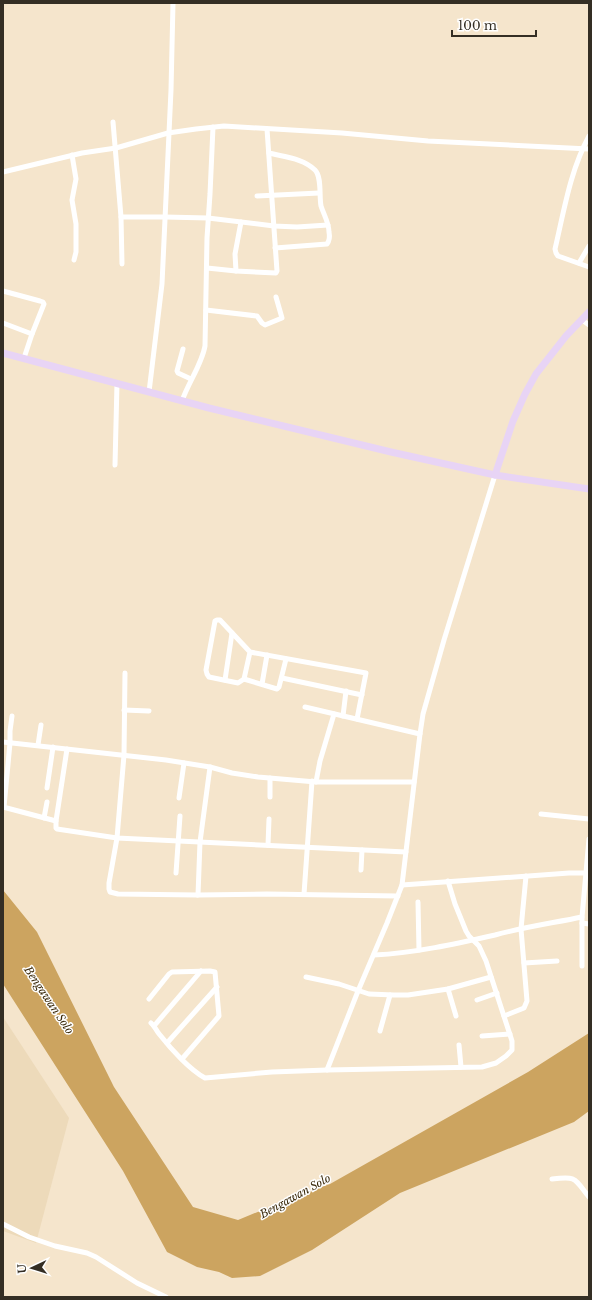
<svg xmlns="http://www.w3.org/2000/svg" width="592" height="1300" font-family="'Libre Baskerville',serif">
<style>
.built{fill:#eddaba}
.water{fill:#cca460}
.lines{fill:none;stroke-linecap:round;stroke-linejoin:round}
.street{stroke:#fff;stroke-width:5}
.secondary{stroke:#e8d4f5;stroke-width:7}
.labels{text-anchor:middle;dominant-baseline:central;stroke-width:3;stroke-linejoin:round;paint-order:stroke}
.water-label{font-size:11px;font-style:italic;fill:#392809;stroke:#fff}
</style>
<rect width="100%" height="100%" fill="#f5e5cc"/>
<path class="built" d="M 3,1017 L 69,1118 L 36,1243 L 3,1231 Z"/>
<path class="water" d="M 3,890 L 37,932 L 114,1087 L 193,1207 L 238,1220 L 289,1199 L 330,1184 L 528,1072 L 589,1033 L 589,1111 L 574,1122 L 400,1193 L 312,1250 L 260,1276 L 232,1278 L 219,1272 L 197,1267 L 167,1252 L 123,1171 L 3,984 Z"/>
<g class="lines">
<g class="street">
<path d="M 113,122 L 121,217 L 122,264"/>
<path d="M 589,136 C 570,171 564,211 555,249 L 556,253 L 558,256 L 589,267"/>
<path d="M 269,153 C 284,157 303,158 315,170 C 322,177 319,196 321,206 C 324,215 329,223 329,232 C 330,237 330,240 327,244 L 275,248"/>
<path d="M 72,155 L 76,179 L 72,200 L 76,224 L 76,252 L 74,260"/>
<path d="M 3,172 L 82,153 L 116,148 L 168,133 L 196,129 L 224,126 L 342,133 L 428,141 L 589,149"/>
<path d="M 257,196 L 319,193"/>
<path d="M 121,217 L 165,217 L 208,218 L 274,226 L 297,227 L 328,225"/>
<path d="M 241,222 L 235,254 L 236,271 L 276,273 L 277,271 L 267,129"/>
<path d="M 579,263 L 589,246"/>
<path d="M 207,268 L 236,271"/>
<path d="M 3,291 L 40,301 L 43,302 L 44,304 L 32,334 L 24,358"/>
<path d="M 206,310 L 257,316 L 262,323 L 265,325 L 282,318 L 276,297"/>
<path d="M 582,320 L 589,325"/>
<path d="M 3,323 L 32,334"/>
<path d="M 183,349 L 177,371 L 178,373 L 191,379"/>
<path d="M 149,392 L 162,284 L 171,90 L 173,3"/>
<path d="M 182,401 C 188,383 202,364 205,346 L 207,238 L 210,194 L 213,127"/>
<path d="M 115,465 L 117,383"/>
<path d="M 250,652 L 244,679 L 238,683 L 209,677 L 207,674 L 206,670 L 215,621 L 217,620 L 220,620 L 250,652 L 366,673 L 357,719"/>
<path d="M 125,673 L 124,755 L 117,838 L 109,883 L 109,889 L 110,892 L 118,894 L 198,895 L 267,894 L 398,896"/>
<path d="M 282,678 L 362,695"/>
<path d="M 244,679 L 277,689 L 279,687 L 286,659"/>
<path d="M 225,680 L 232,633"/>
<path d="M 262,684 L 267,655"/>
<path d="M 305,707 L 420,734"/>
<path d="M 124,710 L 149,711"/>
<path d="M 343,716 L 346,691"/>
<path d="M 3,742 L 166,760 L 210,767 L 232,773 L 258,777 L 316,782 L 414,782"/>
<path d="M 38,745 L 41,725"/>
<path d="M 67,749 L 56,821 L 56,828 L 57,829 L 117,838 L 406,852"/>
<path d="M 316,782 L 320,761 L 334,714"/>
<path d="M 47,788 L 53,747"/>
<path d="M 270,797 L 270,778"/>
<path d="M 179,798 L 184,763"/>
<path d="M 3,807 L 56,821"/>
<path d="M 4,807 L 10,743 L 10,731 L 12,716"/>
<path d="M 541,814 L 589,819"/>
<path d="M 44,818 L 47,802"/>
<path d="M 268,845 L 269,819"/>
<path d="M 361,870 L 362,850"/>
<path d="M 176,873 L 180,816"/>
<path d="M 402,885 L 569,873 L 589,873"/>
<path d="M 304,894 L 312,781"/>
<path d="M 198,895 L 200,842 L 210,767"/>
<path d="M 418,902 L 419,950"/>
<path d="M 582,923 L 589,924"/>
<path d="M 374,955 C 415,953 455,944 495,935 C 524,927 553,923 582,917"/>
<path d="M 524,963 L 557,961"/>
<path d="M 582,966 L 582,917 L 589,839"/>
<path d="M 306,977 L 339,984 L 369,994 L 394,995 L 408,995 L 448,989 L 491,977"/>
<path d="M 448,989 L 456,1016"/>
<path d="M 149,999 L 169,974 L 172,972 L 210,971 L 215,972 L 219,1016 L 182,1059"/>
<path d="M 477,1000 L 497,993"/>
<path d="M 504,1016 L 524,1008 L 527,1001 L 521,929 L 526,876"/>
<path d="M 151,1023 C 155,1026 156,1031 160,1035 C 171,1049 190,1070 205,1078 L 272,1072 L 327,1070 L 482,1067 L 496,1063 L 506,1056 L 512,1050 L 512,1041 L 486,961 L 479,946 L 469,936 L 466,931 L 455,904 L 448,881"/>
<path d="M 154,1026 L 201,971"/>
<path d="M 380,1031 L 390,995"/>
<path d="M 482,1036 L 510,1034"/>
<path d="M 167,1043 L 217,987"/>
<path d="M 459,1045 L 461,1067"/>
<path d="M 327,1070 L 358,991 L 387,923 L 402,885 L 420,734 L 423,714 L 444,640 L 495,475"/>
<path d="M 552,1179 C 577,1176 574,1178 589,1197"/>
<path d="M 3,1224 L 29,1237 L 55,1246 L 87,1253 L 96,1257 L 137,1283 L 166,1297"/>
</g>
<g class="secondary">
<path d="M 3,353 L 209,408 L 391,452 L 495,475 L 589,489"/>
<path d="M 495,475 L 513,421 L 525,394 L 536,374 L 566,336 L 589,312"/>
</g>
</g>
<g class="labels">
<g class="water-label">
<text transform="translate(49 1000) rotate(56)">Bengawan Solo</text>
<text transform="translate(295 1196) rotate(-29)">Bengawan Solo</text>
</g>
</g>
<rect width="592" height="1300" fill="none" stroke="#342e24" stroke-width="8"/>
<g transform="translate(32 1268) rotate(266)" stroke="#ffffff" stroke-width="3" paint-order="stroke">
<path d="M0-3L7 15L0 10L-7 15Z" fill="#342e24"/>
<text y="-6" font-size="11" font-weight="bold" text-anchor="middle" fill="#342e24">U</text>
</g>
<path d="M452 30v6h84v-6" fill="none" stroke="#342e24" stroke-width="2"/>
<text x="458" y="30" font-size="12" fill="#342e24" stroke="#ffffff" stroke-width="3" paint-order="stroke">100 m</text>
</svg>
